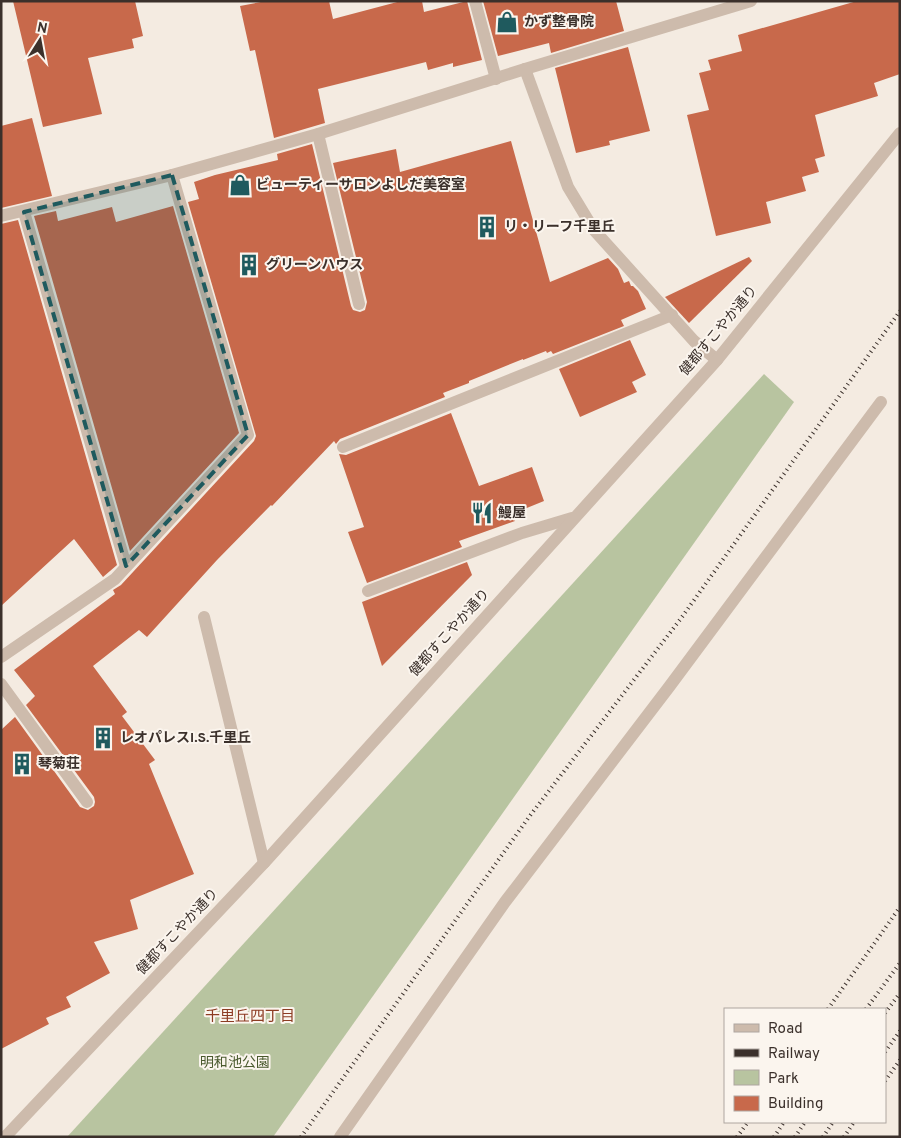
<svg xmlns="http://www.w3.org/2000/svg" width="901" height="1138" font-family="Overpass,'Noto Sans JP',sans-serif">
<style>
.green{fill:#b8c4a0}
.building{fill:#c8694b}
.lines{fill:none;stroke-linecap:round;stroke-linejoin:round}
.minor{stroke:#cdbbac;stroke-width:12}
.rail{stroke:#3b302b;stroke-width:4;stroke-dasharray:1 4;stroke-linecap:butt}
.marked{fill:#1f5a5e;fill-opacity:0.2;stroke:#1f5a5e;stroke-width:4;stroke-dasharray:10 6;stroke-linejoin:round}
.labels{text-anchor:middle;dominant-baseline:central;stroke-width:4;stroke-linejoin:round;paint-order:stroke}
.poi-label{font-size:14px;font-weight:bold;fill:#3b302b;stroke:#fbf5ee;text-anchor:start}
.street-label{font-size:14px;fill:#3b302b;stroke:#fbf5ee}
.park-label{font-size:14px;fill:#4a5a2e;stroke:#fbf5ee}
.neighbourhood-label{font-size:15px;fill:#8c3b22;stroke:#fbf5ee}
</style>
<rect width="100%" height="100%" fill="#f4ebe1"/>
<path class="green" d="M 764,374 L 794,402 L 273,1137 L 67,1137 Z"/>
<g class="building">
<path d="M 13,1 L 135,1 L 143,36 L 132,39 L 134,48 L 88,58 L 102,114 L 43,127 Z"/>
<path d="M 266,1 L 329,1 L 333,19 L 401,1 L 422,1 L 424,12 L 467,1 L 482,60 L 453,67 L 453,63 L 428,70 L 426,62 L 318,89 L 325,123 L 274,138 L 255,50 L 250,51 L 240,6 Z"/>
<path d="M 483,1 L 616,1 L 624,31 L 551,53 L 549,43 L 498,56 Z"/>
<path d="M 857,1 L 900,1 L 900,74 L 874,83 L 878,96 L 815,115 L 825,156 L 815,159 L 819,172 L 802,177 L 806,191 L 766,202 L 771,223 L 716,236 L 687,115 L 709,110 L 699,73 L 711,70 L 708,60 L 742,51 L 738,35 Z"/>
<path d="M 628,47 L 650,131 L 609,141 L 610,145 L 576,153 L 555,68 Z"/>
<path d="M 32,118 L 52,196 L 1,208 L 1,126 Z"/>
<path d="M 511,141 L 550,282 L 608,258 L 618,269 L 624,283 L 629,281 L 631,286 L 633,286 L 638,291 L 646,309 L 621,320 L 624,326 L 553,354 L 551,351 L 547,353 L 546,351 L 523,360 L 523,359 L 469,381 L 469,383 L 443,393 L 445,397 L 340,439 L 336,444 L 334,441 L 272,506 L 271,505 L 217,560 L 147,637 L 139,630 L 93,666 L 127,712 L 122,716 L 155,760 L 149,764 L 194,874 L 130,900 L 138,929 L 94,942 L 110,973 L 66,997 L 71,1007 L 46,1018 L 49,1024 L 1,1049 L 1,730 L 15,717 L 80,807 L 88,810 L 94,806 L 95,802 L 94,797 L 26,705 L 35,696 L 14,670 L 115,594 L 113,590 L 121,585 L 254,441 L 256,436 L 188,202 L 199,199 L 194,182 L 215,175 L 278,160 L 277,154 L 312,144 L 351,306 L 353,310 L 360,312 L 365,310 L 367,302 L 333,163 L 396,149 L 400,172 Z"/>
<path d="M 173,206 L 239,433 L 130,551 L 34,216 L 56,211 L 58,221 L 112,207 L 116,222 Z"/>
<path d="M 18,220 L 117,565 L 103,577 L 74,539 L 1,606 L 1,224 Z"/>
<path d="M 749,257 L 752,261 L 689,323 L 665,297 Z"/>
<path d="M 630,340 L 646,375 L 632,382 L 637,392 L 580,417 L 559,369 Z"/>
<path d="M 451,413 L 479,486 L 532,467 L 544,501 L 512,514 L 515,521 L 459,541 L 462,547 L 367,583 L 348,532 L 364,527 L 339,454 L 346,455 Z"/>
<path d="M 467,562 L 472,575 L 382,666 L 362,602 Z"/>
</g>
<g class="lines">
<g class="minor">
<path d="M 475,1 L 496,79"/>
<path d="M 525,69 L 568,187 L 594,230 L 694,341 L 717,360"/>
<path d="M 318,134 L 359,304"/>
<path d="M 24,212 L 126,566"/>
<path d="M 1,216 L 172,175 L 318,134 L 525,69 L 751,1"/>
<path d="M 343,447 L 672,315"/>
<path d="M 368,591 L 522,533 L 572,518"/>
<path d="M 204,617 L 264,863"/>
<path d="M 1,657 L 115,579 L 248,435 L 172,175"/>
<path d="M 1,684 L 87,802"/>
<path d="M 5,1137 L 264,863 L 717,360 L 900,133"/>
<path d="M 340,1137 L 505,902 L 669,687 L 881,402"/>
</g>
<g class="rail">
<path d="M 828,1009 L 900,907"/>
<path d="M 866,1009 L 900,963"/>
<path d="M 885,1013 L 900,993"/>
<path d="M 885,1052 L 900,1031"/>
<path d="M 885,1081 L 900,1060"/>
<path d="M 301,1137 L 529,817 L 682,617 L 900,311"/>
<path d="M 737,1137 L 748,1122"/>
<path d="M 774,1137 L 784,1122"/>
<path d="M 795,1137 L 805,1122"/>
<path d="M 823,1137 L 833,1122"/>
<path d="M 844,1137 L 854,1122"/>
</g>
</g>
<path class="marked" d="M 172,175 L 248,435 L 126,566 L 24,212 Z"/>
<defs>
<g id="shop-bare" transform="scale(1.725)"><path d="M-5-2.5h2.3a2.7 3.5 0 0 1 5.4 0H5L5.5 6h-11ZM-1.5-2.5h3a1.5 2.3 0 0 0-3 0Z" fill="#1f5a5e" stroke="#fbf5ee" stroke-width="2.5" paint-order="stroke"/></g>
<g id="building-bare" transform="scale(1.725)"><path d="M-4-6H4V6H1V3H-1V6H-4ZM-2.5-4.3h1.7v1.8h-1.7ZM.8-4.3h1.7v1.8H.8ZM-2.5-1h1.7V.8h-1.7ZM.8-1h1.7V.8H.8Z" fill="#1f5a5e" stroke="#fbf5ee" stroke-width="2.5" paint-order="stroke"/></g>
<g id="restaurant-bare" transform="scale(1.725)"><path d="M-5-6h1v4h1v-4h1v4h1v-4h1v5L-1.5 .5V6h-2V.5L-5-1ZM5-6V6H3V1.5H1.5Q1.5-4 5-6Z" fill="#1f5a5e" stroke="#fbf5ee" stroke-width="2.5" paint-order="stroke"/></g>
</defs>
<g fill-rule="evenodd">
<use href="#shop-bare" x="507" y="22"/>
<use href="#shop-bare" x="240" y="185"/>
<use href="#building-bare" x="487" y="227"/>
<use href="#building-bare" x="249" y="265"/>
<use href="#restaurant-bare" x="482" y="513"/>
<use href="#building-bare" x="103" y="738"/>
<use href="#building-bare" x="22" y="764"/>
</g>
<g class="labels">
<g class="poi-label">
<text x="524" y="22">かず整骨院</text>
<text x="256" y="185">ビューティーサロンよしだ美容室</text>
<text x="504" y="227">リ・リーフ千里丘</text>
<text x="266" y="265">グリーンハウス</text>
<text x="498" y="513">鰻屋</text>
<text x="120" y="738">レオパレスI.S.千里丘</text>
<text x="38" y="764">琴菊荘</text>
</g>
<g class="street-label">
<text transform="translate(719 331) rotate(-50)">健都すこやか通り</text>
<text transform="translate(450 633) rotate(-48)">健都すこやか通り</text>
<text transform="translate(178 932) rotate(-47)">健都すこやか通り</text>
</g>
<g class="park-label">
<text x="235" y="1063">明和池公園</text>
</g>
<g class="neighbourhood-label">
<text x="250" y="1017">千里丘四丁目</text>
</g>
</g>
<rect width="901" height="1138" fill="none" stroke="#3b302b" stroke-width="5"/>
<rect x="724" y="1008" width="162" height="115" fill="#fbf5ee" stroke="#aea6a0"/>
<rect x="734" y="1024" width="25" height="8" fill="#cdbbac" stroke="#aea6a0"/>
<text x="768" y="1033" font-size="15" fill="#3b302b">Road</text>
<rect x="734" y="1049" width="25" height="8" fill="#3b302b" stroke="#aea6a0"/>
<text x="768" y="1058" font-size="15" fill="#3b302b">Railway</text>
<rect x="734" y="1070" width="25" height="15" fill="#b8c4a0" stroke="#aea6a0"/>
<text x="768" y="1083" font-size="15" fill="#3b302b">Park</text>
<rect x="734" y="1096" width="25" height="15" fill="#c8694b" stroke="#aea6a0"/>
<text x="768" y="1108" font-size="15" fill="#3b302b">Building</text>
<g transform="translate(40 40) rotate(11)" stroke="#fbf5ee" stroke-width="4" paint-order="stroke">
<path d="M0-4L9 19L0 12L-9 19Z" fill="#3b302b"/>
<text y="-8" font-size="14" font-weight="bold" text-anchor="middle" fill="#3b302b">N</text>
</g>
</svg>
